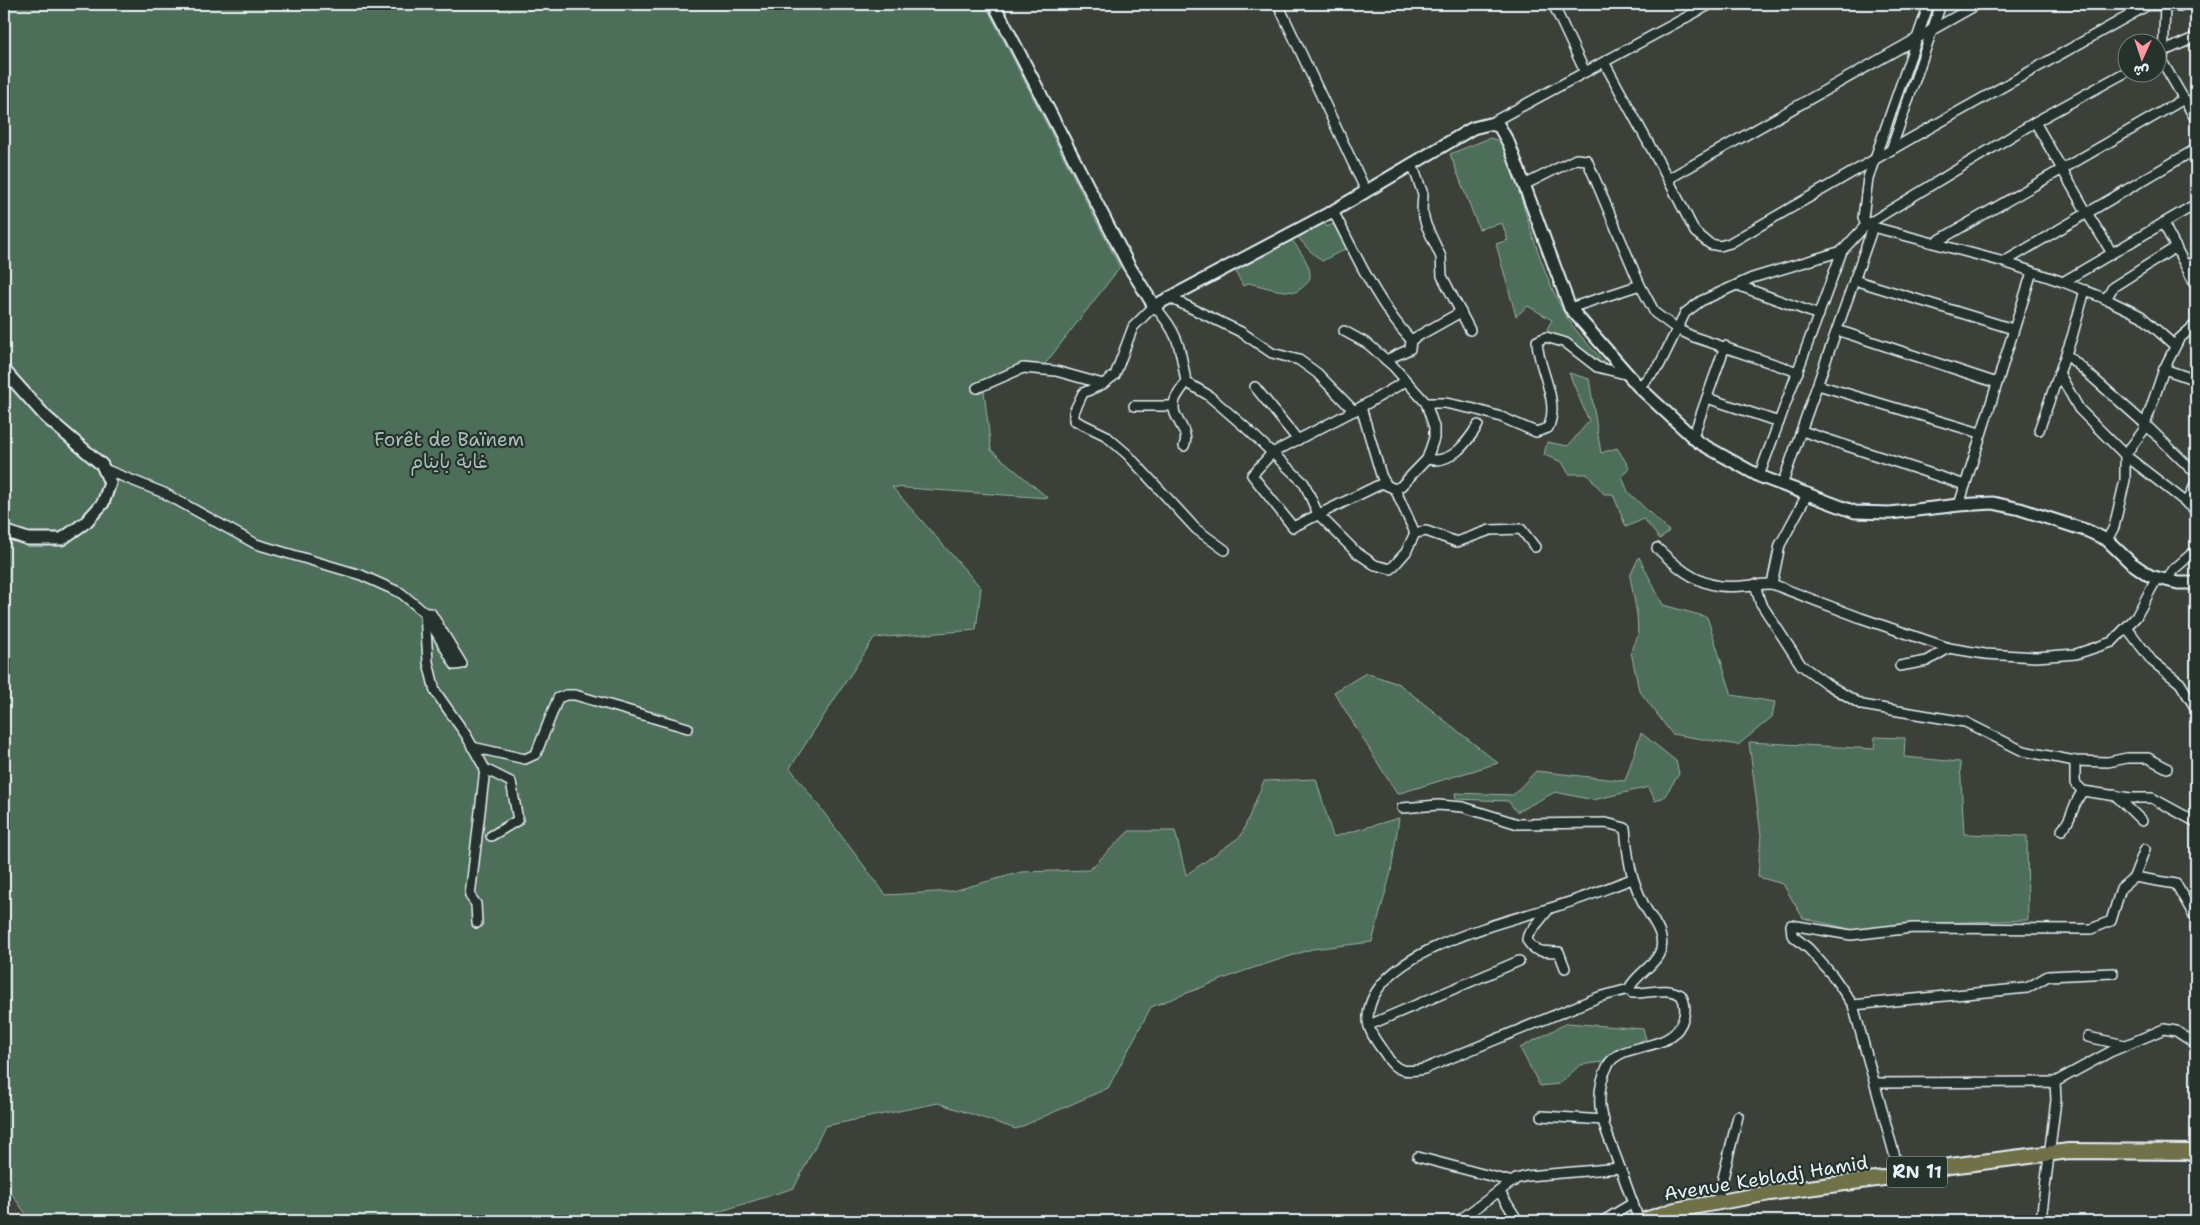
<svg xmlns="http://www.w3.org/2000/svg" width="2200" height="1225" font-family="'Shantell Sans','Playpen Sans Arabic',sans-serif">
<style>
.green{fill:#4e6e58;stroke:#9bb0a8}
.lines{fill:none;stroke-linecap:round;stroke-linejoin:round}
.minor-casing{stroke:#e8f1f8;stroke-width:12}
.tertiary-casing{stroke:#e8f1f8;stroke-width:15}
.primary-casing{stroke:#e8f1f8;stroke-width:18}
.minor{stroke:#26332d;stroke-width:9}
.tertiary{stroke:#26332d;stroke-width:11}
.primary{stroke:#70704a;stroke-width:14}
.labels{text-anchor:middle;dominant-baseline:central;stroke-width:4.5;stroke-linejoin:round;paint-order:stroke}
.shield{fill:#26332d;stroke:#aeb8bb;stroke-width:1}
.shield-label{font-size:18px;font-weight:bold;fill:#e8f1f8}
.park-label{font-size:19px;fill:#aabdb8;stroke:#26332d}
.street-label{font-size:19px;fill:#e8f1f8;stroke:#26332d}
</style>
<rect width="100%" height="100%" fill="#3b4139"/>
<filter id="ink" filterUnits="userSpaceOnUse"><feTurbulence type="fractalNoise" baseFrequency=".02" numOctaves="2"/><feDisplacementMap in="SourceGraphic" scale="10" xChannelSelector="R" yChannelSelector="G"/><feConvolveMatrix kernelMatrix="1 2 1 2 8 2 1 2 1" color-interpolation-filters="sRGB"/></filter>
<g filter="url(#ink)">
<g class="green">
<path d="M 4,4 L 985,4 L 1120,267 L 1045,364 L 984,391 L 991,450 L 1048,498 L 892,487 L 981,588 L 976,630 L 874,638 L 790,768 L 886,895 L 953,891 L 1021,872 L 1089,870 L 1129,831 L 1175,831 L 1186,875 L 1241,836 L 1264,781 L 1316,779 L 1333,837 L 1399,818 L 1391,872 L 1372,942 L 1312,949 L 1244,971 L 1151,1007 L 1108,1088 L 1016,1129 L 938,1103 L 825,1126 L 794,1188 L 690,1221 L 30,1220 L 4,1183 Z"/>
<path d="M 1490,138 L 1500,141 L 1506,150 C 1523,200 1538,265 1563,311 C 1575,332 1593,350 1610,367 C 1606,366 1601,365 1598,363 C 1581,355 1568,333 1548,334 L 1547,329 L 1552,320 L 1528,306 L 1516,316 L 1496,244 L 1508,240 L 1502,223 L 1479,229 L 1450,154 Z"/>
<path d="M 1323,220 L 1327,227 L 1333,224 L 1347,248 L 1322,261 L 1309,250 L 1296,235 Z"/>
<path d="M 1291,239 C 1298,248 1316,270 1308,282 C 1305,286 1300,289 1296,292 L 1276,290 L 1249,283 L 1243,286 L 1235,270 Z"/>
<path d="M 1569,373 L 1589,379 L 1601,453 L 1617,448 L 1629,467 L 1622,477 L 1628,492 L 1669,531 L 1660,539 L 1644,519 L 1626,527 L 1613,494 L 1604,494 L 1587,474 L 1569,474 L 1562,462 L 1544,455 L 1547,442 L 1568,446 L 1589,421 Z"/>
<path d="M 1639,557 L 1663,605 L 1707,617 L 1732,695 L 1775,702 L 1772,717 L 1738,745 L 1672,734 L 1639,690 L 1631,652 L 1638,635 L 1637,614 L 1630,576 Z"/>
<path d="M 1366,673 L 1399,684 L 1498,763 L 1397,794 L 1334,692 Z"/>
<path d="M 1641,733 L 1676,761 L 1679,774 L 1664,797 L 1655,801 L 1649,787 L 1593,800 L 1555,792 L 1517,812 L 1508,801 L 1456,799 L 1455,793 L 1513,795 L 1536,771 L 1625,781 Z"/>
<path d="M 1875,737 L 1905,738 L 1904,757 L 1960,762 L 1964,834 L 2027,836 L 2028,920 L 1914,924 L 1853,930 L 1803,918 L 1783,884 L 1758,877 L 1761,835 L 1749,742 L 1874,749 Z"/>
<path d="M 1567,1023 L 1643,1029 L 1646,1039 L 1612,1052 L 1602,1062 L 1580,1065 L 1559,1084 L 1540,1086 L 1520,1048 Z"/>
</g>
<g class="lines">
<g class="minor-casing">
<g id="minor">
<path d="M 1278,4 L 1366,191"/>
<path d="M 1553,4 L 1585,72"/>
<path d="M 2165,4 L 2163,63 L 2196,120"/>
<path d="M 2160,53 L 2196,37"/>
<path d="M 1604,62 L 1668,179 L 1695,232 L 1710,244 L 1720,246 L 1730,243 L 1910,139 L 2148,5 L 2180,6 L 2184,4"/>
<path d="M 2035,122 L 2087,213 L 2112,253"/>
<path d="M 1489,124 L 1711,4"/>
<path d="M 1891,150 L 1941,4"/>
<path d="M 1412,164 L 1423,194 L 1422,210 L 1426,225 L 1441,257 L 1442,276 L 1470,330"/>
<path d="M 1668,179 L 1978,4"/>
<path d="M 1524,185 L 1576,159 L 1587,160 L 1640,285 L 1655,313 L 1677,329 L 1694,337 L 1798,372"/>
<path d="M 1333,211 C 1356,255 1377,303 1411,340"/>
<path d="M 2163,223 L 2196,286"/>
<path d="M 1866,225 L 2004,262 L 2063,282 L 2106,299 L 2141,316 L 2175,346"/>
<path d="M 1866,225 L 1863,218 L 1868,178 L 1929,4"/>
<path d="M 1934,243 L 2184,99"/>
<path d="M 2004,262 L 2196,149"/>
<path d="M 2186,266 L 2196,260"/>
<path d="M 1854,280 L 2013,329"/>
<path d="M 2063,282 L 2196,204"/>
<path d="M 1737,285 L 1819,315"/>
<path d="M 1170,298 L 1241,332 L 1272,353 L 1299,360 L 1317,373 L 1354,411"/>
<path d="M 2106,299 L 2113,287 L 2176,247"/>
<path d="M 1570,308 L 1640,285"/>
<path d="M 1837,330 L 1997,383"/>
<path d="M 1344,331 L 1368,344 L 1393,366 L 1426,403 L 1434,427 L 1434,438 L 1427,459 L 1401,486 L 1395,489 L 1386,485 L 1381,475 L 1361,407"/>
<path d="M 2066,354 L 2145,424 L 2191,469 L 2196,469"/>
<path d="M 1386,360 L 1410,349 L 1411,340 L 1461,312"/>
<path d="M 2164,369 L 2196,380"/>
<path d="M 2059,373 L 2079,409 L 2125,455 L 2192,507 L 2196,513"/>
<path d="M 1818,385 L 1980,433"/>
<path d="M 1255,387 L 1298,440"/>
<path d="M 1639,387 L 1659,366 L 1685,313 L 1701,301 L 1752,278 L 1842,251"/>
<path d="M 977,388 L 1023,368 L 1056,371 L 1103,384"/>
<path d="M 1707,398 L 1779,422"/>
<path d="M 1426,403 L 1445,403 L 1474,409 L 1501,417 L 1536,432 L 1548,428 C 1561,401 1538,370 1537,341 L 1546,337 L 1566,343 L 1597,367 L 1629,375"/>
<path d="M 1134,406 L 1174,406"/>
<path d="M 2039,430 L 2072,337 L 2085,290"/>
<path d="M 1802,431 L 1965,485"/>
<path d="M 1693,437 L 1725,346"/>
<path d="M 1184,446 C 1192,430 1168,417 1175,400 C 1177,394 1183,388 1186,382"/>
<path d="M 1427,459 C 1451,465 1467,443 1478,425"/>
<path d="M 104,469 L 164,493 L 256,544 L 361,575 L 401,593 L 425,613 L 428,662 L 435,691 L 466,735 L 485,769 L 470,896 L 476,904 L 477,923"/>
<path d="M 1759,476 L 1842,251 L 1866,225 L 2035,122 L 2128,71"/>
<path d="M 1385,482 L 1293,527 L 1252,475 L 1272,453 L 1361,407 L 1406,381"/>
<path d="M 1782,485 L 1873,227"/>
<path d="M 1395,489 L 1415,533 L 1426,531 L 1457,542 L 1490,530 L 1521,529 L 1535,547"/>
<path d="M 1808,493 L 1780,545 L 1772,584 L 1861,618 L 1949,648 L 1985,654 L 2036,657 L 2076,654 L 2112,642 L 2136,617 L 2157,578"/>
<path d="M 2187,504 L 2196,482"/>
<path d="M 1959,505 L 2032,272"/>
<path d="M 2107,540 L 2114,527 L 2125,480 L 2125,455 L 2143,431 L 2164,369 L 2179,339 L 2196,324"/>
<path d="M 1657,548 C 1675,565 1694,583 1720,586 C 1737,588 1755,584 1772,584"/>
<path d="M 1225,550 L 1196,529 L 1127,454 L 1105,435 L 1074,420 L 1074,412 L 1083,393 L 1103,384 L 1115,375 L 1133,327 L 1154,306 C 1179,333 1180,347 1186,382 L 1208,395 L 1245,427 L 1304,483 L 1318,514 L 1356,552 L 1375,565 L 1391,569 L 1406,552 L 1415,533"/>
<path d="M 2167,581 L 2173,570 L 2196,550"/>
<path d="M 1755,584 L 1760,602 L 1801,665 L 1827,684 L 1862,705 L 1965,722 L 2023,751 L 2075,761 L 2108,762 L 2127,758 L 2148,758 L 2167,768"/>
<path d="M 425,613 L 431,613 L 462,664 L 455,665 Z"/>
<path d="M 2127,628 L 2152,661 L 2180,683 L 2196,709"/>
<path d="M 1900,666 L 1927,661 L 1949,648"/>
<path d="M 472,747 L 525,759 L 536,754 L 558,698 L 566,695 L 575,695 L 688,728"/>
<path d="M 2075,761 L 2075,783 L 2083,791 L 2130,798 L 2152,798 L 2196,822"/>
<path d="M 485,769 L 511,782 L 518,820 L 491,836"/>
<path d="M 2115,795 L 2142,821"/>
<path d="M 1402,808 L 1438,805 L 1463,807 L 1518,824 L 1606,823 L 1625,828 C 1628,859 1630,877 1644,905 C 1652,920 1668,937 1659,954 C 1652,968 1635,975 1629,989 L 1632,993 C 1649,994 1665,986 1681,995 C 1685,1002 1686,1008 1684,1016 C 1674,1056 1623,1039 1608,1065 C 1601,1078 1599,1091 1600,1106 C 1601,1120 1608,1136 1613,1149 C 1622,1173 1631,1197 1639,1221"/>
<path d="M 2062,830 C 2073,818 2073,802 2083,791"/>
<path d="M 2134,877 L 2145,849"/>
<path d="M 1549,909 L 1528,935 L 1527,940 C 1535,954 1543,951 1559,952 L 1565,968"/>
<path d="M 1629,989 L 1599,997 L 1424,1069 C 1406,1072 1396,1073 1386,1055 C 1379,1045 1367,1031 1368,1018 C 1369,952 1506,922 1557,906 C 1582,899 1607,888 1632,879"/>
<path d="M 1853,1005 L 2027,988 L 2048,976 L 2113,973"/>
<path d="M 1369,1025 L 1519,961"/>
<path d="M 2088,1037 L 2125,1045"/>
<path d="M 2055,1082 L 2110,1052 L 2164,1029 L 2176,1031 L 2196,1044"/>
<path d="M 1876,1083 L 2055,1082 L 2056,1100 L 2042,1212 L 2043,1221"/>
<path d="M 1542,1116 L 1604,1120"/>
<path d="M 1418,1157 L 1513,1182"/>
<path d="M 1900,1175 L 1853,1005 L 1833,976 L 1809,949 L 1792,935 L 1791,925 L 1851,935 L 1913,928 L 2091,929 L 2111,921 L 2121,888 L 2134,877 L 2176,884 L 2196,919"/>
<path d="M 1499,1191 L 1518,1221"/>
<path d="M 1717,1203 L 1738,1116"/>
<path d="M 1405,1220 L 1406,1221"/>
<path d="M 1458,1221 L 1516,1179 L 1527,1176 L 1620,1168"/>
<path d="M 1603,1221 L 1633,1203"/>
</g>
</g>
<g class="tertiary-casing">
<g id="tertiary">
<path d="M 994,4 L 1129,266 L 1154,306 L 1333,211 L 1473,128 L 1489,124 L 1499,126 L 1509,144 L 1570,308 L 1639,387 L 1698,442 L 1759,476 L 1855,512 L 1890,513 L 1959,505 L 1993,503 L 2020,509 L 2088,531 L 2107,540 L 2130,562 L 2150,576 L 2178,583 L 2196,583"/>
<path d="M 4,370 L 46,417 L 102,465 L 110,483 L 103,503 L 86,522 L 62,539 L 28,539 L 4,531"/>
</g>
</g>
<g class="primary-casing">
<path id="primary" d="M 1642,1221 L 1675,1210 L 1770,1193 L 1891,1177 L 1950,1166 L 2069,1151 L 2196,1152"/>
</g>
<use href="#minor" class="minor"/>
<use href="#tertiary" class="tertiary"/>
<use href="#primary" class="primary"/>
</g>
</g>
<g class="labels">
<rect class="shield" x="1887" y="1156.5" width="60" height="31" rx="4"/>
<g class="shield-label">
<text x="1917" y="1172">RN 11</text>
</g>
<g class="park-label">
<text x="449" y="439">Forêt de Baïnem<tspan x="449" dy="22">غابة باينام</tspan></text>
</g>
<g class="street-label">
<text transform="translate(1766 1178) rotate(-9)">Avenue Kebladj Hamid</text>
</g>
</g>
<rect width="2200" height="1225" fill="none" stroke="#26332d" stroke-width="20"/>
<rect x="10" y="10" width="2180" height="1205" fill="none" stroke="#e8f1f8" stroke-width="2" filter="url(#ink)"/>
<g transform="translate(2142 58) rotate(183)"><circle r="24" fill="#26332d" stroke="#747f7e"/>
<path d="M0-4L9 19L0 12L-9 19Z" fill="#ff9aa2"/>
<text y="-8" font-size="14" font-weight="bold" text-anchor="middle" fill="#e8f1f8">ش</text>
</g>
</svg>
